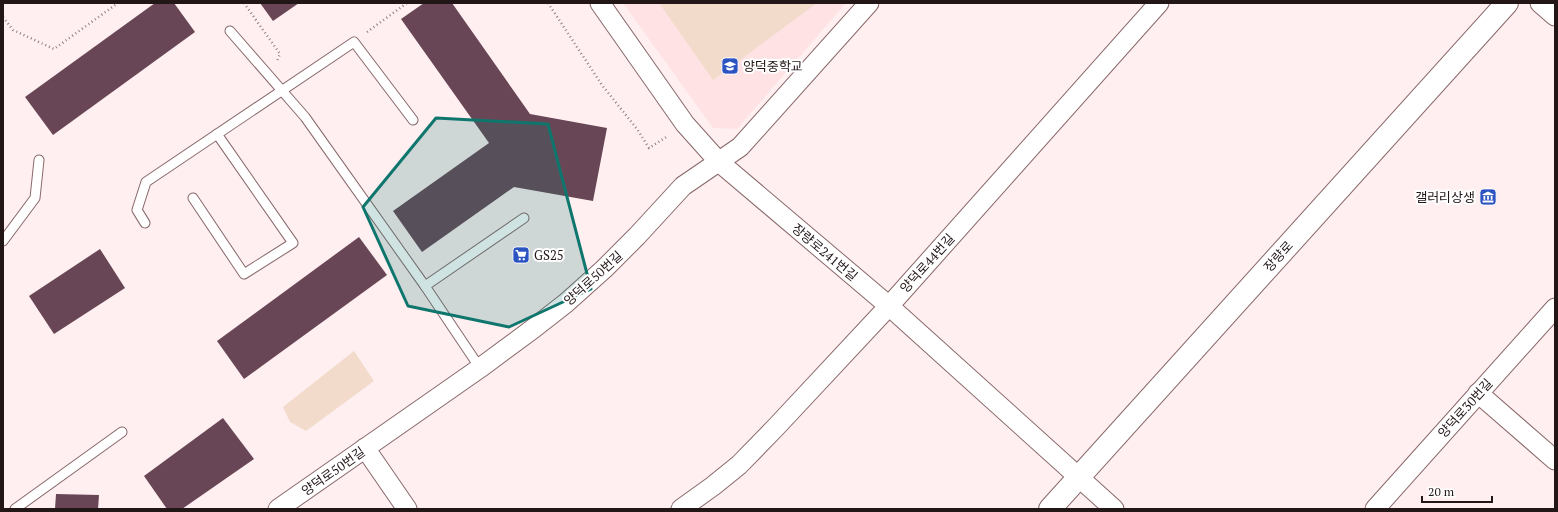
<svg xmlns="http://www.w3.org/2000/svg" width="1558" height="512" font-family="'PT Serif','Noto Sans KR',serif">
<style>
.built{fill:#ffe3e4}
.green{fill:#f2dbcb}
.building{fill:#694655}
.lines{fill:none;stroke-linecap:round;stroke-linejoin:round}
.service-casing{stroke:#88686a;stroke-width:11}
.minor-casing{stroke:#88686a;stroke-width:21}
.tertiary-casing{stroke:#88686a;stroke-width:24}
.path{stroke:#8d8081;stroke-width:2.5;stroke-dasharray:1 3;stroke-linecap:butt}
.service{stroke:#fff;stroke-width:9}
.minor{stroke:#fff;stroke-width:19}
.tertiary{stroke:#fff;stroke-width:22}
.marked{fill:#0f766e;fill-opacity:0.2;stroke:#0f766e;stroke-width:3;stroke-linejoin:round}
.labels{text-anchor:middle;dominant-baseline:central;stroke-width:4;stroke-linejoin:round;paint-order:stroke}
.poi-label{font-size:13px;fill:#221617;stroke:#fff;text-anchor:start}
.street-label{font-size:13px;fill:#221617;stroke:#fff}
</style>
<rect width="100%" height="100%" fill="#ffeff0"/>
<path class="built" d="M 623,3 L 846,3 L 737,129 L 713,128 Z"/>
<g class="green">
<path d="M 659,3 L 817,3 L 713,80 Z"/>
<path d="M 354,351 L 374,381 L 306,431 L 290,422 L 283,407 Z"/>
</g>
<g class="building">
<path d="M 155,3 L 174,3 L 195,32 L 53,135 L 25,97 Z"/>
<path d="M 260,3 L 299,3 L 273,21 Z"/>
<path d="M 424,3 L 452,3 L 530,114 L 607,128 L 593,201 L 514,187 L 422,252 L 393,211 L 489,143 L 401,19 Z"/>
<path d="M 359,237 L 387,275 L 244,379 L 217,341 Z"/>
<path d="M 100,249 L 125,288 L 54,334 L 29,296 Z"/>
<path d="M 223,418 L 254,459 L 182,509 L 167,509 L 144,476 Z"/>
<path d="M 56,494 L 99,495 L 98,509 L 55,509 Z"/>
</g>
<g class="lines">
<g class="service-casing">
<g id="service">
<path d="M 230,31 L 305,117 L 425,286 L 480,368"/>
<path d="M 193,198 L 244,274 L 293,243 L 217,134"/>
<path d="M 145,223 L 137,210 L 146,182 L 354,42 L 413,120"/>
<path d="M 3,241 L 35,198 L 39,160"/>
<path d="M 425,286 L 524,218"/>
<path d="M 15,509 L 122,432"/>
</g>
</g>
<g class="minor-casing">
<g id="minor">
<path d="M 600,3 L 685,124 L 719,162 L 889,306 L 1114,509"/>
<path d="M 1540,3 L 1555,16"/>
<path d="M 1478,393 L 1555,460"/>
<path d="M 365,448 L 407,509"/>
<path d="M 278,509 L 480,368 L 534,328 L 566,303 L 604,269 L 637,236 L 683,186 L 740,147 L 869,3"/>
<path d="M 681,509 L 713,486 L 739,465 L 776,427 L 889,306 L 1159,3"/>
<path d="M 1375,509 L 1555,308"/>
</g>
</g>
<g class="tertiary-casing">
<path id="tertiary" d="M 1050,509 L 1507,3"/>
</g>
<g class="path">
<path d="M 244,3 L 280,54 L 277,61"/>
<path d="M 548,3 L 602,85 L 637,129 L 649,148 L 668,136"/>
<path d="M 3,17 L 13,30 L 54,49 L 118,3"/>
<path d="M 367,32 L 407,3"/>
</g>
<use href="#service" class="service"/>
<use href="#minor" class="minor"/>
<use href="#tertiary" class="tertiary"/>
</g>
<path class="marked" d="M 436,118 L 548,124 L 591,289 L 509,327 L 408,306 L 363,207 Z"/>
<defs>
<g id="school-square" transform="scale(0.9)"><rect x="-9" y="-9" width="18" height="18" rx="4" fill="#2c53c2" stroke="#fff"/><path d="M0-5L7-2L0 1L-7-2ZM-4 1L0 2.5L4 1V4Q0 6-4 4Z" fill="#fff"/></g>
<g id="museum-square" transform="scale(0.9)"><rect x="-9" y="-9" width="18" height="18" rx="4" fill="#2c53c2" stroke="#fff"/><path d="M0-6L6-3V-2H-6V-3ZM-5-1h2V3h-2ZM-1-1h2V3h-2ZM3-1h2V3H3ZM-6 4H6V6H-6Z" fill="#fff"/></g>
<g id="supermarket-square" transform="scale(0.9)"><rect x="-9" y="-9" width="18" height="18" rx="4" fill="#2c53c2" stroke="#fff"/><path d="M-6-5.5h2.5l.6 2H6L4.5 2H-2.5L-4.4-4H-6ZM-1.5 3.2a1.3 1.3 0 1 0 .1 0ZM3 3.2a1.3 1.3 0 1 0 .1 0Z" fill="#fff"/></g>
</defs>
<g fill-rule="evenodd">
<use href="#school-square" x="730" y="66"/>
<use href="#museum-square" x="1488" y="197"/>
<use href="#supermarket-square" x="521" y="255"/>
</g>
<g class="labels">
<g class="poi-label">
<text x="743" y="66">양덕중학교</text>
<text x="1475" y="197" text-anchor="end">갤러리상생</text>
<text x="534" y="255">GS25</text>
</g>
<g class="street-label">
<text transform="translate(825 252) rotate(40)">장량로241번길</text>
<text transform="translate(1278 256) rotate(-48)">장량로</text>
<text transform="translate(927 263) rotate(-48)">양덕로44번길</text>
<text transform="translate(593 278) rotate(-42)">양덕로50번길</text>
<text transform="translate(1465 408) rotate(-48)">양덕로30번길</text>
<text transform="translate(333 471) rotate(-35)">양덕로50번길</text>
</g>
</g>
<rect width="1558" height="512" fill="none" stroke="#221617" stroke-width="8"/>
<path d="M1422 496v6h70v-6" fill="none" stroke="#221617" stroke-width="2"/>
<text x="1428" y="496" font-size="12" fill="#221617" stroke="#ffffff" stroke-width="3" paint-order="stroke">20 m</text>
</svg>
